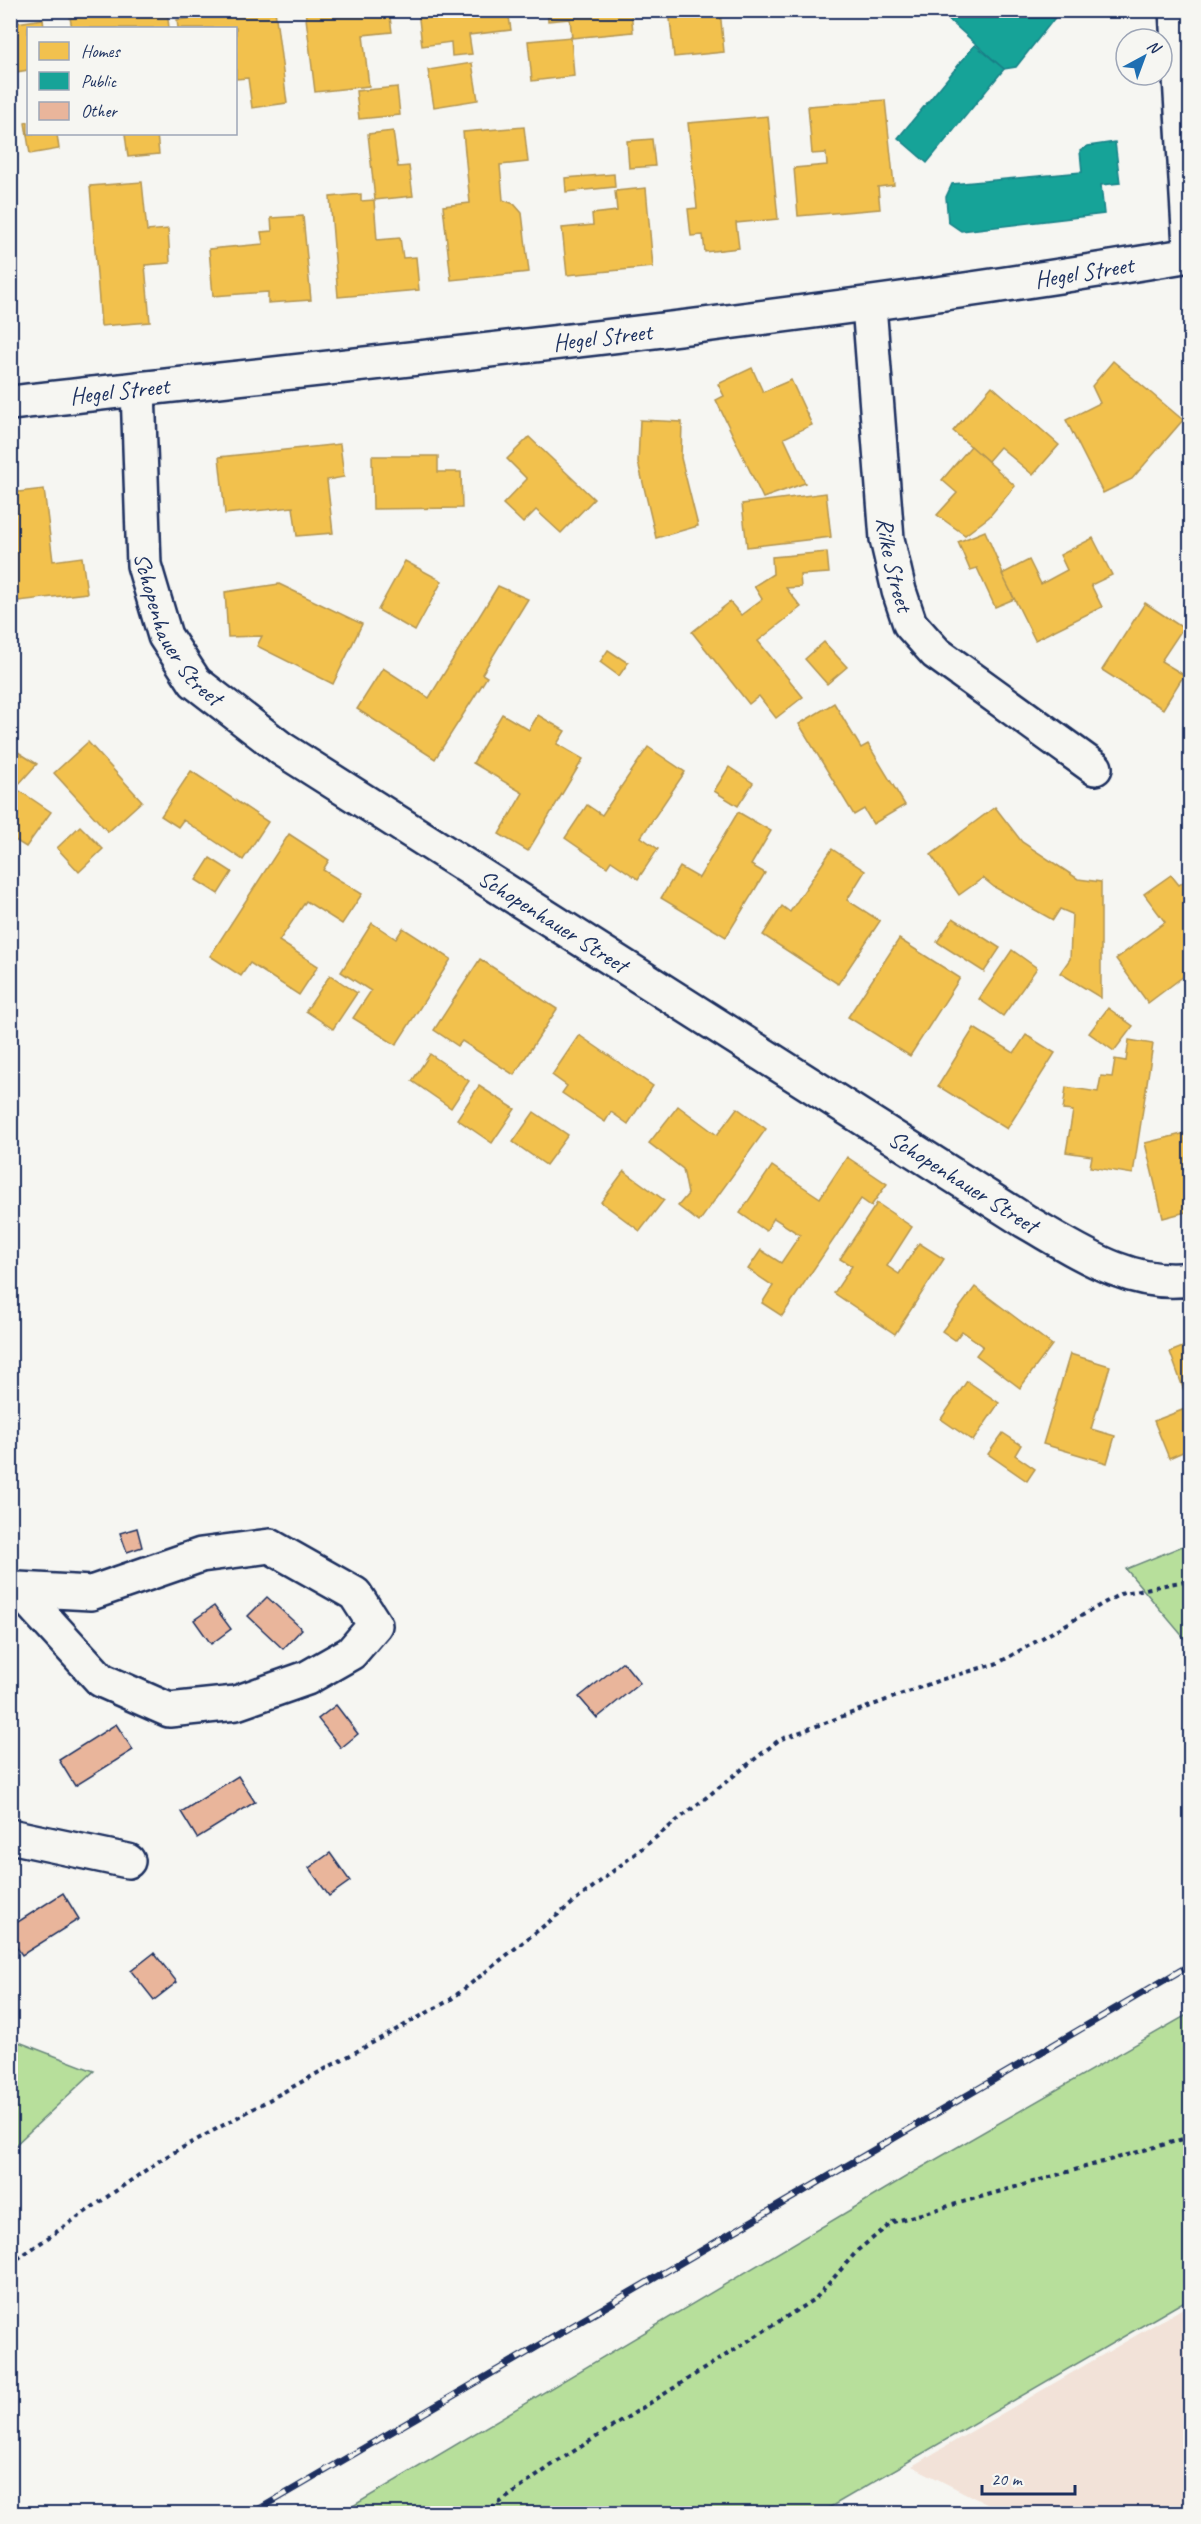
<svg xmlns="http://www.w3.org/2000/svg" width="1201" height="2524" font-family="Caveat,sans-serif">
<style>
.built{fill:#f2e2d8}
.green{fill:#b7df9b;stroke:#69877c;stroke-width:1.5}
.homes{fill:#f2c14e;stroke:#b29553;stroke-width:1.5}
.public{fill:#17a398;stroke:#188087;stroke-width:1.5}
.building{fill:#e9b59b;stroke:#1b2f5e;stroke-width:1.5}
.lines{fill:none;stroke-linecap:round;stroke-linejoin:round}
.minor-casing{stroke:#1b2f5e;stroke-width:38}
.path{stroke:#1b2f5e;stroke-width:4;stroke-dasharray:4.5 4.5;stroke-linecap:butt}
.minor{stroke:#f6f6f2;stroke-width:33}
.rail-casing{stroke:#1b2f5e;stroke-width:7}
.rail{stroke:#f6f6f2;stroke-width:4.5;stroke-dasharray:14;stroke-linecap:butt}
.labels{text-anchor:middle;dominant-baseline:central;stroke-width:6;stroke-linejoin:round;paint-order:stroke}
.street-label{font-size:24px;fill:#1b2f5e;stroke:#f6f6f2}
</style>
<rect width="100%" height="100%" fill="#f6f6f2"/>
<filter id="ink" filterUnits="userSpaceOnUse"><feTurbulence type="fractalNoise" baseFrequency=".0167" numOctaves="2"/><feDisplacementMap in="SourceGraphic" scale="12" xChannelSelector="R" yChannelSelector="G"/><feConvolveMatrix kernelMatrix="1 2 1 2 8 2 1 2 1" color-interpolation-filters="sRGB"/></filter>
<g filter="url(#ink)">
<path class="built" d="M 1190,2304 L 1190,2513 L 1004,2513 L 912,2466 Z"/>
<g class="green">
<path d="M 1190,1543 L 1190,1645 L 1126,1569 Z"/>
<path d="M 1190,2013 L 1190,2298 L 820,2513 L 341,2513 L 914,2172 Z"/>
<path d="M 11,2039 L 94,2071 L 11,2149 L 10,2039 Z"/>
</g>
<g class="homes">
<path d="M 137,10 L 167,10 L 169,28 L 72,28 L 70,18 Z"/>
<path d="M 254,10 L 275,10 L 287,103 L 252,108 L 248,78 L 236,79 L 236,28 L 178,28 L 177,20 Z"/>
<path d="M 305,10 L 389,10 L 392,32 L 363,35 L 369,86 L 315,92 Z"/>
<path d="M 418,10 L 508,10 L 511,30 L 469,35 L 472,54 L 452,56 L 451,42 L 422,46 Z"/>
<path d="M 547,10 L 631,10 L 633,32 L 572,38 L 570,19 L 548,21 Z"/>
<path d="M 669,10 L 720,10 L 724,52 L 674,57 Z"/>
<path d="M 43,19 L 44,28 L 28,28 L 28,70 L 10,73 L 10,24 Z"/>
<path d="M 571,37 L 574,76 L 532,81 L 528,41 Z"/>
<path d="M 472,63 L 478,100 L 434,107 L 428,70 Z"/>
<path d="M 397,87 L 400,115 L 359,119 L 356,91 Z"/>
<path d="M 885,100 L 894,185 L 878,187 L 880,209 L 798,216 L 794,168 L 827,165 L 826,153 L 812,154 L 808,106 Z"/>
<path d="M 768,116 L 778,219 L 736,223 L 739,248 L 705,252 L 703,235 L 691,236 L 688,209 L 697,208 L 688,123 Z"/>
<path d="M 28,122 L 28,134 L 57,134 L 59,149 L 30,154 L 25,123 Z"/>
<path d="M 524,127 L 528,162 L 500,165 L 503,200 L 514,204 L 522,213 L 529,272 L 451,280 L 443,206 L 470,203 L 463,132 Z"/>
<path d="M 393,131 L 398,167 L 409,166 L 413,196 L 375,200 L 368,134 Z"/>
<path d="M 125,134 L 157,134 L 159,154 L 128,157 Z"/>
<path d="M 652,139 L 655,166 L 629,168 L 627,141 Z"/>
<path d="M 614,174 L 615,187 L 566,192 L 565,178 Z"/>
<path d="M 142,182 L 147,231 L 168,229 L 170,263 L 145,265 L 150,322 L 101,326 L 90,186 Z"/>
<path d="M 646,188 L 653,267 L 567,275 L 562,228 L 593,225 L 592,214 L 617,211 L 615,191 Z"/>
<path d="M 361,194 L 361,201 L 374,200 L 377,240 L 400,238 L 403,258 L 416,257 L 419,290 L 338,297 L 330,197 Z"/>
<path d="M 303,216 L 311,300 L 268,303 L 268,292 L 213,296 L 209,249 L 263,244 L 261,232 L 272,231 L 271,218 Z"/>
<path d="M 1113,361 L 1183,420 L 1132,479 L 1103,493 L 1066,420 L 1100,403 L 1092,386 Z"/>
<path d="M 752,368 L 763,392 L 791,380 L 812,425 L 784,438 L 805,483 L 763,498 L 716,400 L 724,396 L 718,384 Z"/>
<path d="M 992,386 L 1059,445 L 1033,475 L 1000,447 L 988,461 L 953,431 Z"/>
<path d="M 640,420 L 682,422 L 681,458 L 698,526 L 656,538 L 638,462 Z"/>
<path d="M 529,437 L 594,499 L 561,533 L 536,510 L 523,523 L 503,504 L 527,479 L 507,459 Z"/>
<path d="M 340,444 L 344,477 L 327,480 L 333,533 L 297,536 L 293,507 L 225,514 L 219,457 Z"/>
<path d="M 971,446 L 1015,486 L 989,517 L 965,535 L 937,515 L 957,493 L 942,480 Z"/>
<path d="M 372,456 L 438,456 L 438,472 L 461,472 L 462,508 L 373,509 Z"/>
<path d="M 44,489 L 53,561 L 82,557 L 87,593 L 10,602 L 10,493 Z"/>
<path d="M 826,493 L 831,537 L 747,547 L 742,504 Z"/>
<path d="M 985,531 L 1014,599 L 995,607 L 977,568 L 970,570 L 958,542 Z"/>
<path d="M 1093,538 L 1112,575 L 1091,585 L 1102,607 L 1035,640 L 1002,574 L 1029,560 L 1041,584 L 1067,570 L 1060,555 Z"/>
<path d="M 827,552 L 829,573 L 800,575 L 801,587 L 786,588 L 801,607 L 758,641 L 803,697 L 776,718 L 759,696 L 749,704 L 692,632 L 730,602 L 741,615 L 762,599 L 754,586 L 773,574 L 772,557 Z"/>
<path d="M 405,561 L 442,581 L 415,631 L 378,610 Z"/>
<path d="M 279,584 L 362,624 L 333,684 L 257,646 L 262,636 L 228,637 L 225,592 Z"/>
<path d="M 498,586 L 528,599 L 482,674 L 487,677 L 435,759 L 357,709 L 383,668 L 429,698 Z"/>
<path d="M 1145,603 L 1183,628 L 1161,661 L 1184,675 L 1163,709 L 1102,670 Z"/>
<path d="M 824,642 L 847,667 L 827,684 L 805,659 Z"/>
<path d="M 608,650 L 628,663 L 619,676 L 600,662 Z"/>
<path d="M 834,703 L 861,748 L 868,744 L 905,805 L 873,824 L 864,809 L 854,815 L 799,724 Z"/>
<path d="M 502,714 L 529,730 L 538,715 L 565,731 L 557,744 L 583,759 L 528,851 L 499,834 L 523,793 L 473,763 Z"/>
<path d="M 88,742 L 142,801 L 108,832 L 54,773 Z"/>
<path d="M 10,747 L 37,764 L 17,786 L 10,782 Z"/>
<path d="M 648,747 L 685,772 L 641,837 L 658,849 L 638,879 L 611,861 L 607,867 L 565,838 L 587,805 L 602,815 Z"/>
<path d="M 729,767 L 753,783 L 738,806 L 714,791 Z"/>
<path d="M 191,771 L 268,822 L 243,860 L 183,820 L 178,827 L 161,816 Z"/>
<path d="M 20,791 L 51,812 L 26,847 L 10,837 L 10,800 Z"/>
<path d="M 995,807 L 1022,842 L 1078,879 L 1101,882 L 1101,998 L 1060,973 L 1070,959 L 1072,914 L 1060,909 L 1053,920 L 994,887 L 983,878 L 959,895 L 931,855 Z"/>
<path d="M 738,812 L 771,831 L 751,865 L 765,873 L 726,937 L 661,898 L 680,867 L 699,878 Z"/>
<path d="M 80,826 L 103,849 L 79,872 L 57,848 Z"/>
<path d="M 289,834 L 329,860 L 323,870 L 362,894 L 342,924 L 306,901 L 279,941 L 318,966 L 299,995 L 250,963 L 241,976 L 210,956 Z"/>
<path d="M 832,849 L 865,871 L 847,900 L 880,921 L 838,984 L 763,935 L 782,906 L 790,912 Z"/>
<path d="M 210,858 L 232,872 L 218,894 L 196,880 Z"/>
<path d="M 1171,875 L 1179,885 L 1190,877 L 1190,984 L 1184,976 L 1148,1003 L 1116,959 L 1165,922 L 1144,894 Z"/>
<path d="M 953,918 L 1000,948 L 984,972 L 937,942 Z"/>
<path d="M 372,923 L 396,939 L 403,928 L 451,959 L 396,1045 L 353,1018 L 371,991 L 341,972 Z"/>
<path d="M 899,939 L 960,978 L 910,1056 L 848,1017 Z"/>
<path d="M 1012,950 L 1037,968 L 1003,1016 L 979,999 Z"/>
<path d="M 480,959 L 557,1009 L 514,1075 L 462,1041 L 458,1046 L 434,1030 Z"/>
<path d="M 330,975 L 357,993 L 333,1029 L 306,1011 Z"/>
<path d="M 1108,1008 L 1133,1026 L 1114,1051 L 1089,1033 Z"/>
<path d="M 974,1028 L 1014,1053 L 1026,1035 L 1055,1053 L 1007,1129 L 938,1086 Z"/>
<path d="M 579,1035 L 653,1086 L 628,1124 L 611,1112 L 605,1122 L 562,1093 L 567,1086 L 552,1075 Z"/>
<path d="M 1129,1040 L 1153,1044 L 1133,1174 L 1090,1167 L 1092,1156 L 1066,1152 L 1073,1111 L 1063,1110 L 1066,1087 L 1098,1092 L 1101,1076 L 1112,1077 L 1115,1059 L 1126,1061 Z"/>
<path d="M 430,1054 L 469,1081 L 451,1108 L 412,1081 Z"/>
<path d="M 479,1086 L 515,1109 L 492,1143 L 457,1119 Z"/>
<path d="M 678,1106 L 717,1135 L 737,1108 L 766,1129 L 699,1222 L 678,1206 L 688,1194 L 683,1169 L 649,1143 Z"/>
<path d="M 534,1112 L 568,1135 L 546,1165 L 513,1142 Z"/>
<path d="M 1190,1132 L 1190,1211 L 1163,1218 L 1145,1143 Z"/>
<path d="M 847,1157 L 887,1184 L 871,1206 L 861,1199 L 782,1316 L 762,1303 L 773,1286 L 748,1269 L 761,1250 L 781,1263 L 800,1235 L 774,1218 L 766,1231 L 740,1213 L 772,1166 L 820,1198 Z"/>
<path d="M 624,1171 L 664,1200 L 640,1231 L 601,1202 Z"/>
<path d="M 877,1203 L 912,1227 L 887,1266 L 899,1274 L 919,1243 L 944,1259 L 895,1334 L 834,1293 L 852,1266 L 840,1259 Z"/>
<path d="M 975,1287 L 1052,1345 L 1020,1388 L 976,1355 L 983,1346 L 962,1331 L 955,1340 L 942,1331 Z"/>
<path d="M 1190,1344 L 1190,1449 L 1169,1458 L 1154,1421 L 1190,1407 L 1170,1352 Z"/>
<path d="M 1070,1354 L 1110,1366 L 1091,1429 L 1115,1436 L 1107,1463 L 1043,1444 Z"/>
<path d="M 967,1381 L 999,1403 L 973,1441 L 941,1419 Z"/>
<path d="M 1003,1433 L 1021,1445 L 1015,1455 L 1035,1469 L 1027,1481 L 988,1454 Z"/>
</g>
<g class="public">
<path d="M 938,10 L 1061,10 L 1016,67 L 1004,69 Z"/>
<path d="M 975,45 L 1004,69 L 927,163 L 898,138 Z"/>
<path d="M 1115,142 L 1120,183 L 1101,185 L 1104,214 L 961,231 L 948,222 L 946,197 L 952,184 L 1082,172 L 1080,151 L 1088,146 Z"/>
</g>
<g class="building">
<path d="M 137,1528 L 142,1547 L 127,1552 L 120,1533 Z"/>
<path d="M 267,1597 L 302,1629 L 283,1649 L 248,1616 Z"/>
<path d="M 214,1606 L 231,1629 L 211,1644 L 194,1620 Z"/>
<path d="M 623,1662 L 640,1683 L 597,1718 L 579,1697 Z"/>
<path d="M 336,1705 L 358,1734 L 341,1748 L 318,1719 Z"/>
<path d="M 116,1724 L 133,1750 L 75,1786 L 59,1760 Z"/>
<path d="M 238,1776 L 255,1802 L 197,1838 L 181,1812 Z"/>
<path d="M 330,1853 L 350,1881 L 329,1896 L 309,1868 Z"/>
<path d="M 63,1893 L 79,1919 L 22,1955 L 10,1937 L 10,1927 Z"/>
<path d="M 154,1953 L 177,1982 L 154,2000 L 131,1971 Z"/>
</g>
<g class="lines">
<g class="minor-casing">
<g id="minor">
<path d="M 1176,10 L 1190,246"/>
<path id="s1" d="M 869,305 L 887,539 L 899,591 L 910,624 L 936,653 L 1095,768"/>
<path id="s2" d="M 138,389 L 144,565 L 165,636 L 195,682 L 282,749 L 1025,1221 C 1076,1250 1129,1288 1190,1279"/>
<path id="s3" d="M 10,403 C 404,359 800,321 1190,255"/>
<path d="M 10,1589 L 18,1589 L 91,1593 L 201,1555 L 270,1546 L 355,1594 L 375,1625 L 351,1653 L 307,1678 L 236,1703 L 169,1710 L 101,1680 L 18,1589"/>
<path d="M 10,1836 L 128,1861"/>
</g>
</g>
<g class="path">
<path d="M 10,2264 L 162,2159 L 450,2000 L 779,1740 L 940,1680 L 998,1663 L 1120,1594 L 1190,1580"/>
<path d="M 484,2514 L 552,2465 L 816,2298 L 858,2250 L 893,2222 L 1190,2137"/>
</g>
<use href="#minor" class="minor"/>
<g class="rail-casing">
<path id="rail" d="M 251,2514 L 1190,1965"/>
</g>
<use href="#rail" class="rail"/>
</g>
</g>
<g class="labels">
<g class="street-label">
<text stroke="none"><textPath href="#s3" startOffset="1082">Hegel Street</textPath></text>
<text stroke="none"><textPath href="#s3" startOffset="596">Hegel Street</textPath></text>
<text stroke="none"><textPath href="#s3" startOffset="110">Hegel Street</textPath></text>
<text stroke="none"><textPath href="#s1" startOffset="261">Rilke Street</textPath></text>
<text stroke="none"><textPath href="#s2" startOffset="250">Schopenhauer Street</textPath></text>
<text stroke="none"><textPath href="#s2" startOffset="736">Schopenhauer Street</textPath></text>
<text stroke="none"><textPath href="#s2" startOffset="1222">Schopenhauer Street</textPath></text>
</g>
</g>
<rect width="1201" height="2524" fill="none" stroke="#f6f6f2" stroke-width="36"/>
<rect x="18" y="18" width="1165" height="2488" fill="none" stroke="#1b2f5e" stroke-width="2" filter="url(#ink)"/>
<rect x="27" y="27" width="210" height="108" fill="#f6f6f2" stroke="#9ea6b7" stroke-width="1.5"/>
<rect x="39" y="42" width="30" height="18" fill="#f2c14e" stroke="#9ea6b7" stroke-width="1.5"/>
<text x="81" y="57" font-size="18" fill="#1b2f5e">Homes</text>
<rect x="39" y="72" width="30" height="18" fill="#17a398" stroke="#9ea6b7" stroke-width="1.5"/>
<text x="81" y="87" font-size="18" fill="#1b2f5e">Public</text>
<rect x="39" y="102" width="30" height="18" fill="#e9b59b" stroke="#9ea6b7" stroke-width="1.5"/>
<text x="81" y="117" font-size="18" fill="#1b2f5e">Other</text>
<g transform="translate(1144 57) rotate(41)"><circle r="28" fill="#f6f6f2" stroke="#9ea6b7" stroke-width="1.5"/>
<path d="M0-4.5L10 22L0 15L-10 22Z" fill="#1f6fb2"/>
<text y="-9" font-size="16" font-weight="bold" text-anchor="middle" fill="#1b2f5e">N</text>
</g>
<path d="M982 2485v9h93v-9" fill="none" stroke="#1b2f5e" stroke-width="3"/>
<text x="991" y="2485" font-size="18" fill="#1b2f5e" stroke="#f6f6f2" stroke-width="4.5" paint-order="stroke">20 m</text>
</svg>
